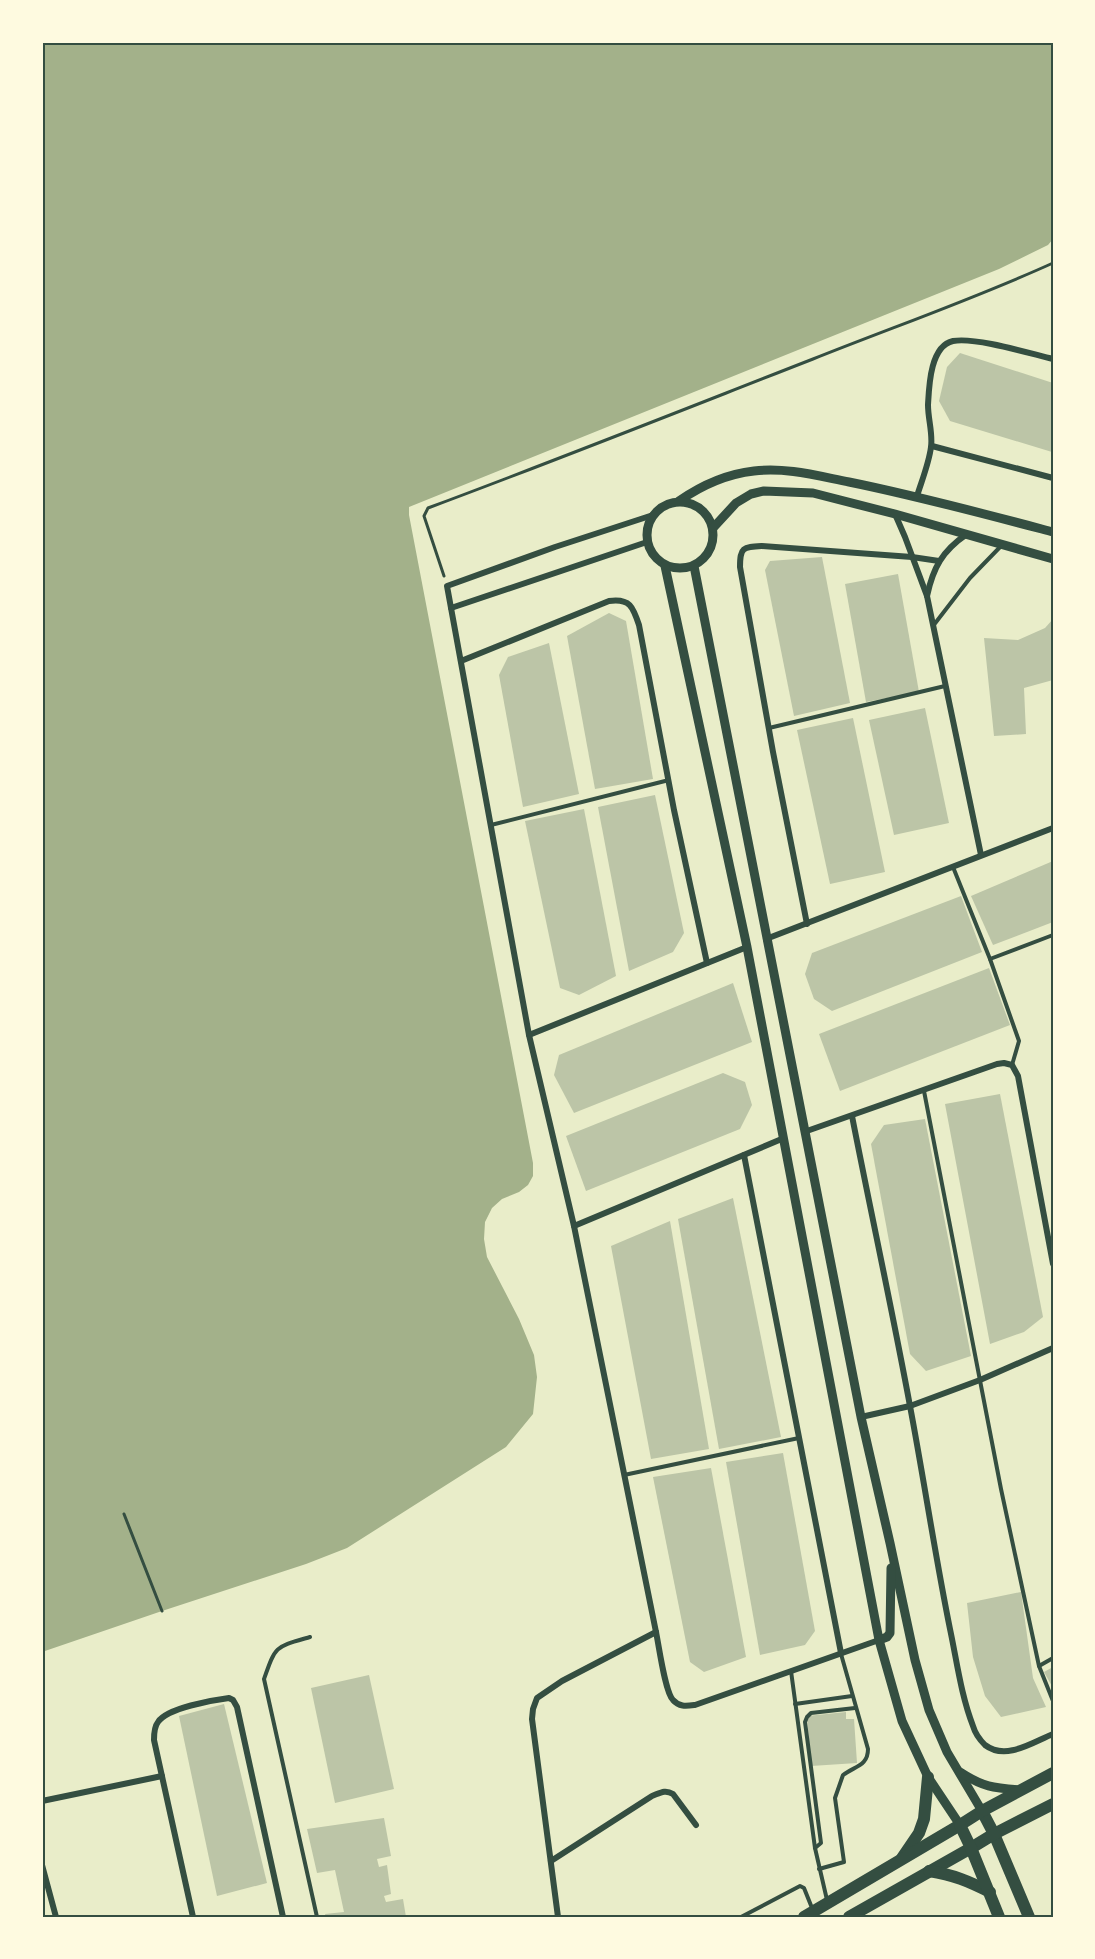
<svg xmlns="http://www.w3.org/2000/svg" width="1095" height="1959" font-family="'PT Sans Narrow',sans-serif">
<style>
.water{fill:#a3b18a}
.building{fill:#bcc5a7}
.lines{fill:none;stroke-linecap:round;stroke-linejoin:round}
.path{stroke:#344e41;stroke-width:3}
.service{stroke:#344e41;stroke-width:4}
.minor{stroke:#344e41;stroke-width:6}
.tertiary{stroke:#344e41;stroke-width:9}
.primary{stroke:#344e41;stroke-width:12}
.trunk{stroke:#344e41;stroke-width:12}
.neatline{fill:none;stroke:#344e41;stroke-width:2}
</style>
<rect width="100%" height="100%" fill="#e9edc9"/>
<path class="water" d="M 42,42 L 1053,42 L 1053,239 L 1048,245 L 999,269 L 409,507 L 409,515 L 533,1163 L 533,1176 L 528,1185 L 519,1192 L 502,1199 L 492,1208 L 485,1222 L 484,1239 L 487,1257 L 519,1319 L 534,1355 L 537,1377 L 533,1414 L 506,1447 L 347,1548 L 306,1564 L 162,1611 L 42,1652 Z"/>
<g class="building">
<path d="M 960,353 L 1053,383 L 1052,452 L 950,421 L 939,401 L 947,367 Z"/>
<path d="M 822,557 L 850,703 L 794,716 L 765,570 L 770,561 Z"/>
<path d="M 898,574 L 919,692 L 866,702 L 845,584 Z"/>
<path d="M 609,613 L 626,621 L 653,779 L 595,789 L 567,636 Z"/>
<path d="M 1053,619 L 1053,680 L 1024,688 L 1026,734 L 994,736 L 984,638 L 1018,640 L 1045,628 Z"/>
<path d="M 549,643 L 579,794 L 523,807 L 499,675 L 508,657 Z"/>
<path d="M 925,708 L 949,823 L 894,835 L 869,720 Z"/>
<path d="M 853,718 L 885,872 L 830,884 L 797,730 Z"/>
<path d="M 655,795 L 684,933 L 673,952 L 629,971 L 598,807 Z"/>
<path d="M 584,809 L 616,976 L 579,995 L 560,988 L 525,821 Z"/>
<path d="M 1053,861 L 1053,922 L 993,945 L 971,896 Z"/>
<path d="M 961,896 L 982,952 L 832,1011 L 814,999 L 805,974 L 812,953 Z"/>
<path d="M 989,968 L 1010,1025 L 840,1091 L 819,1034 Z"/>
<path d="M 733,983 L 752,1042 L 574,1113 L 554,1075 L 559,1055 Z"/>
<path d="M 723,1073 L 745,1082 L 752,1105 L 740,1129 L 586,1191 L 566,1136 Z"/>
<path d="M 1000,1094 L 1043,1317 L 1024,1332 L 990,1344 L 945,1104 Z"/>
<path d="M 925,1119 L 971,1356 L 926,1371 L 910,1354 L 871,1144 L 884,1125 Z"/>
<path d="M 733,1198 L 781,1437 L 719,1449 L 678,1219 Z"/>
<path d="M 670,1221 L 709,1449 L 651,1459 L 611,1246 Z"/>
<path d="M 783,1453 L 815,1631 L 805,1645 L 760,1655 L 726,1462 Z"/>
<path d="M 711,1468 L 746,1657 L 704,1672 L 690,1662 L 653,1477 Z"/>
<path d="M 1021,1592 L 1033,1678 L 1046,1707 L 1001,1717 L 985,1696 L 973,1657 L 967,1603 Z"/>
<path d="M 1053,1667 L 1053,1688 L 1044,1672 Z"/>
<path d="M 369,1675 L 394,1789 L 335,1803 L 311,1688 Z"/>
<path d="M 224,1704 L 267,1883 L 217,1896 L 179,1716 Z"/>
<path d="M 846,1712 L 846,1719 L 854,1719 L 857,1763 L 811,1766 L 807,1716 Z"/>
<path d="M 384,1818 L 391,1856 L 377,1859 L 379,1867 L 387,1865 L 391,1894 L 384,1896 L 386,1902 L 403,1899 L 406,1917 L 326,1917 L 325,1914 L 344,1912 L 335,1870 L 317,1873 L 307,1829 Z"/>
</g>
<g class="lines">
<g class="path">
<path d="M 444,576 L 424,516 L 428,508 C 557,460 685,409 813,359 C 893,327 974,299 1053,263"/>
<path d="M 124,1514 L 162,1611"/>
</g>
<g class="service">
<path d="M 933,626 L 970,578 L 1002,545"/>
<path d="M 769,728 L 945,686"/>
<path d="M 1053,749 L 1053,750"/>
<path d="M 491,825 L 669,780"/>
<path d="M 953,867 L 990,959 L 1019,1041 L 1012,1065"/>
<path d="M 990,959 L 1053,935"/>
<path d="M 924,1091 L 1001,1489 L 1039,1666 L 1053,1701"/>
<path d="M 624,1475 L 799,1438"/>
<path d="M 310,1637 C 275,1647 276,1645 264,1679 L 317,1917"/>
<path d="M 1039,1666 L 1053,1658"/>
<path d="M 791,1671 L 815,1848 L 827,1900"/>
<path d="M 795,1704 L 852,1696"/>
<path d="M 815,1848 L 821,1843 L 805,1722 L 807,1717 L 811,1713 L 855,1708"/>
<path d="M 819,1869 L 844,1862 L 835,1798 L 843,1775 C 855,1766 868,1766 868,1749 L 841,1654"/>
<path d="M 741,1917 L 800,1886 L 804,1888 L 812,1908"/>
</g>
<g class="minor">
<path d="M 932,446 L 1053,478"/>
<path d="M 917,496 C 922,480 929,463 931,447 C 933,434 928,419 928,405 C 929,387 930,346 953,341 C 976,337 1028,353 1053,359"/>
<path d="M 895,514 L 905,537 L 927,596 L 981,855"/>
<path d="M 653,515 L 555,547 L 447,586 L 529,1035 L 574,1226 L 656,1632 C 659,1646 665,1692 673,1700 C 679,1707 686,1706 695,1705 L 879,1640"/>
<path d="M 927,596 C 933,568 942,551 967,534"/>
<path d="M 451,608 L 647,542"/>
<path d="M 461,661 L 609,601 C 630,598 633,607 639,625 L 674,810 L 707,963"/>
<path d="M 807,924 L 773,752 L 740,567 C 740,547 743,547 762,546 L 912,557 L 939,561"/>
<path d="M 766,939 L 1053,828"/>
<path d="M 529,1035 L 747,947"/>
<path d="M 852,1116 C 871,1213 892,1309 910,1406 C 924,1480 935,1555 950,1629 C 957,1662 961,1695 973,1726 C 975,1733 980,1740 985,1745 C 1006,1761 1033,1742 1053,1734"/>
<path d="M 804,1132 L 997,1064 L 1004,1063 L 1012,1065 L 1018,1076 L 1053,1264"/>
<path d="M 744,1155 L 841,1653"/>
<path d="M 574,1226 L 784,1138"/>
<path d="M 861,1417 L 910,1406 L 980,1380 L 1053,1348"/>
<path d="M 42,1801 L 162,1776"/>
<path d="M 551,1861 L 652,1796 C 660,1793 665,1789 673,1794 L 696,1825"/>
<path d="M 42,1865 L 56,1917"/>
<path d="M 193,1917 L 154,1740 C 154,1734 154,1727 158,1722 C 167,1708 213,1700 229,1698 L 233,1700 L 237,1707 L 283,1917"/>
<path d="M 558,1917 L 532,1719 L 533,1709 L 537,1698 L 562,1681 L 656,1632"/>
</g>
<g class="tertiary">
<path d="M 679,501 C 702,485 727,474 754,471 C 786,467 818,476 849,482 C 918,496 985,514 1053,532"/>
<circle cx="680" cy="535" r="33"/>
<path d="M 713,528 L 736,503 L 751,494 L 764,491 L 813,493 L 895,514 L 1053,559"/>
<path d="M 665,566 L 747,947 L 879,1640 L 902,1721 L 928,1777 L 960,1825"/>
<path d="M 694,566 L 861,1417 L 890,1543 L 915,1660 L 929,1710 L 947,1752 L 982,1811"/>
<path d="M 879,1640 L 887,1637 L 890,1633 L 891,1568"/>
<path d="M 960,1772 C 983,1787 993,1788 1020,1790"/>
</g>
<g class="primary">
<path d="M 902,1858 L 919,1833 L 924,1819 L 928,1777"/>
<path d="M 804,1917 L 960,1825"/>
<path d="M 849,1917 L 971,1848"/>
</g>
<g class="trunk">
<path d="M 982,1811 L 994,1834 L 1029,1917"/>
<path d="M 971,1848 L 994,1834 L 1053,1804"/>
<path d="M 929,1871 C 954,1875 968,1881 990,1892"/>
<path d="M 999,1917 L 971,1848 L 960,1825 L 982,1811 L 1053,1773"/>
</g>
</g>
<rect width="1095" height="1959" fill="none" stroke="#fefae0" stroke-width="87"/>
<rect x="44" y="44" width="1008" height="1872" class="neatline"/>
</svg>
